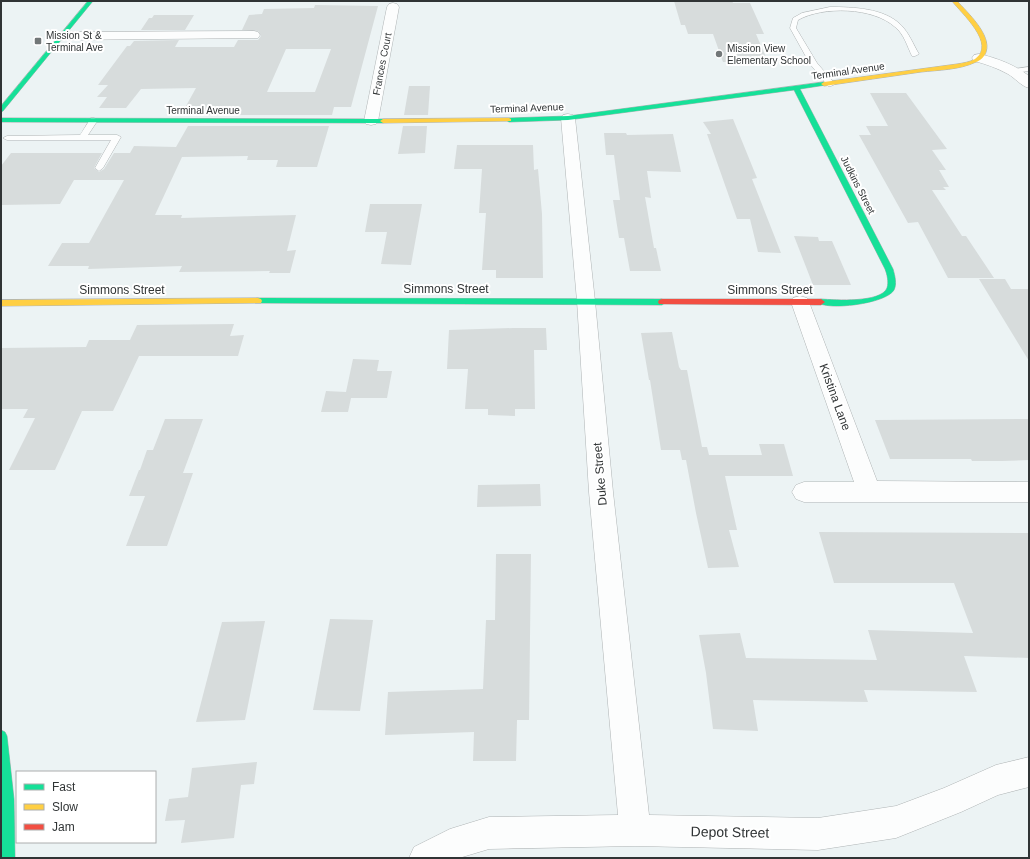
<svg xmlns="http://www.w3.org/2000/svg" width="1030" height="859" font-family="Helvetica,sans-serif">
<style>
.building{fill:#d7dcdc;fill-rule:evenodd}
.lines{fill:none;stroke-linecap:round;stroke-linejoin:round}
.lane-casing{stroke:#afb4b5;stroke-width:1}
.street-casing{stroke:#afb4b5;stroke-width:1}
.fast-casing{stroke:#afb4b5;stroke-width:1}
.slow-casing{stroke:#afb4b5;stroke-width:1}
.jam-casing{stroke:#afb4b5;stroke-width:1}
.lane{fill:#fcfdfd;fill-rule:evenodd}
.street{fill:#fcfdfd;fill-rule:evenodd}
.fast{fill:#16e098;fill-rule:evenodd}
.slow{fill:#ffcf43;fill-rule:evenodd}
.jam{fill:#f24e42;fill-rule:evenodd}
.poi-dot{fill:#727778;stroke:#fff;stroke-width:1.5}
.labels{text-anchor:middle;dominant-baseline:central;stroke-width:4;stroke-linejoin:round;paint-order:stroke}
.far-poi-label{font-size:10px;fill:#303435;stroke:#fff;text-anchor:start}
.far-street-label{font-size:10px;fill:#303435;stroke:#fff}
.street-label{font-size:12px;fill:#303435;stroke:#fff}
.near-street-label{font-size:14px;fill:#303435;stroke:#fff}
</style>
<rect width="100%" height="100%" fill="#ecf3f4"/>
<g class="building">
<path d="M 674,1 L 732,1 L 733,3 L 750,3 L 764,34 L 756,34 L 768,62 L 723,62 L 713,34 L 688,34 L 685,25 L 681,25 Z"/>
<path d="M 315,5 L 378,6 L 351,107 L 334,107 L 332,115 L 194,115 L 199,106 L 186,106 L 196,88 L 141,89 L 126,108 L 99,108 L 107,97 L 97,97 L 108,85 L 98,85 L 127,46 L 130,46 L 134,41 L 179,40 L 175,47 L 234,47 L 238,40 L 258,40 L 261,36 L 258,31 L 242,30 L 249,15 L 262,14 L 264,9 L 314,8 ZM 286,49 L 331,49 L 315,92 L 267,92 Z"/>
<path d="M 154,15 L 194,15 L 185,30 L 141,30 L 149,18 L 152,18 Z"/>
<path d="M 409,86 L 430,86 L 428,115 L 404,115 Z"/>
<path d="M 870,93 L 906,93 L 947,149 L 932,150 L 946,170 L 939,170 L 949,187 L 943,187 L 946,190 L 932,190 L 962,236 L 966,236 L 994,278 L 948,278 L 918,222 L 908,223 L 859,135 L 871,135 L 866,126 L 888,126 Z"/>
<path d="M 733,119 L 757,178 L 752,179 L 781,253 L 758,252 L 750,219 L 737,219 L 707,134 L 711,134 L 703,122 Z"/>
<path d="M 188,126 L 329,126 L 317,167 L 276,167 L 278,160 L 247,160 L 248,156 L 182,157 L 155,215 L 182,215 L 181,218 L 296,215 L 287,251 L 296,250 L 290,273 L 269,273 L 270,271 L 179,272 L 182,266 L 88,269 L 89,266 L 48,266 L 62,243 L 89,243 L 124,180 L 74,180 L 60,204 L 1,205 L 1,166 L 11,153 L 102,153 L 94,168 L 99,172 L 104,169 L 114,153 L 130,153 L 134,146 L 176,147 Z"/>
<path d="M 403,126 L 427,126 L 425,153 L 398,154 Z"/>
<path d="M 604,133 L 626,133 L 627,135 L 673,134 L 681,172 L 647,171 L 651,198 L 645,197 L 654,248 L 656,248 L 661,271 L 630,271 L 624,238 L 619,238 L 613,200 L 620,200 L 614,155 L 606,155 Z"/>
<path d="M 457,145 L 533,145 L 534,170 L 538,169 L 542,214 L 543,278 L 496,278 L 496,270 L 482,270 L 486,213 L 479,213 L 482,169 L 454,169 Z"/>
<path d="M 370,204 L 422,204 L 411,265 L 381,264 L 387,232 L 365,232 Z"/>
<path d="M 794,236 L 818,237 L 819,241 L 832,241 L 851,285 L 813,285 Z"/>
<path d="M 979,279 L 1005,279 L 1011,289 L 1029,289 L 1029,361 Z"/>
<path d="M 234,324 L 230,336 L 244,335 L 238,356 L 139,356 L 113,411 L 82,411 L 55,470 L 9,470 L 35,418 L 23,418 L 28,409 L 1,409 L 1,348 L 86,347 L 89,340 L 130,340 L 137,325 Z"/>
<path d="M 513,328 L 546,328 L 547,350 L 534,350 L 535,409 L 515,409 L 515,416 L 488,415 L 488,409 L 465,409 L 468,369 L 447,369 L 449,330 Z"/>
<path d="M 672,332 L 679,367 L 681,370 L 687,370 L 702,447 L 707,447 L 709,455 L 762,455 L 759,444 L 784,444 L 793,476 L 725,476 L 737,530 L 729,530 L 739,567 L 708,568 L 696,513 L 686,460 L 682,460 L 680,450 L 661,450 L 650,380 L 649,380 L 641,333 Z"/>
<path d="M 353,359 L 379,360 L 377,371 L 392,371 L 387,398 L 351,398 L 348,412 L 321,412 L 326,391 L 346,392 Z"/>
<path d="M 165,419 L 203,419 L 183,473 L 193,473 L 167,546 L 126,546 L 145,496 L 129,496 L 139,470 L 140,470 L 147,450 L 153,450 Z"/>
<path d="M 1029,419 L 1029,460 L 1002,461 L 972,461 L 971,459 L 890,459 L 875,420 Z"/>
<path d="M 540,484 L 541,506 L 477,507 L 478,485 Z"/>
<path d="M 819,532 L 1029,533 L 1029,658 L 964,656 L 977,692 L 864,690 L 868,702 L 753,700 L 758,731 L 713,729 L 706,673 L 699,635 L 740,633 L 746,658 L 877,660 L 868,630 L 973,633 L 954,583 L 834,583 Z"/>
<path d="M 496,554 L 531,554 L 529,720 L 517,720 L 516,761 L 473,761 L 474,732 L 385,735 L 388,692 L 483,689 L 486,620 L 495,620 Z"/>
<path d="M 330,619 L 373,620 L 360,711 L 313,710 Z"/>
<path d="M 265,621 L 245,720 L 196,722 L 222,622 Z"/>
<path d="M 257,762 L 254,784 L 241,785 L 234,838 L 181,843 L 185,820 L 165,821 L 169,799 L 188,797 L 192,768 Z"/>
</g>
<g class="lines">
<g class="lane-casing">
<g id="lane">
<path d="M 830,7 C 853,7 884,8 901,25 C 909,33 913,44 919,54 L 915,56 L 912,56 C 907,46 904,34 895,27 C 873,7 823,6 798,20 L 796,28 L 817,63 L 835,84 L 831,86 L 828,86 L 810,64 L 790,28 L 793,18 L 802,13 Z"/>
<path d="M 1029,67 L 1029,71 L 1014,73 L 1010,71 L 1014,69 Z"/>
<path d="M 91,118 L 94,118 L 98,120 L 88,135 L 117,135 L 121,137 L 103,168 L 99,171 L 95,168 L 111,140 L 7,140 L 3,138 L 7,136 L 80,135 Z"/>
</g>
</g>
<g class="street-casing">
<g id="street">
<path d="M 393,3 L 397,4 L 399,7 L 378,121 L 376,124 L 371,125 L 366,124 L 364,121 L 387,7 L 389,4 Z"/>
<path d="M 254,31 L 258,32 L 260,35 L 258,38 L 62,40 L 58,39 L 56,36 L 58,33 L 62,32 Z"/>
<path d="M 979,54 C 997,58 1015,65 1029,76 L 1029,88 C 1021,86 1015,78 1008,74 C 997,68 986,64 974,61 L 972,58 L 974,55 Z"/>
<path d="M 568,114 L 573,115 L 575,118 L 595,301 L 613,492 L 649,815 L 818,818 L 896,806 L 944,788 L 996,765 L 1029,757 L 1029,787 L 998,795 L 961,812 L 896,838 L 818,850 L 635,846 L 489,849 L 459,858 L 409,858 L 414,847 L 450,829 L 489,817 L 618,815 L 589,492 L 577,301 L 561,118 L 563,115 Z"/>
<path d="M 800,296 L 807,298 L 809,302 L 877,481 L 1029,482 L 1029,502 L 804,502 L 796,499 L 792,492 L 796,485 L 804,482 L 854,482 L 791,302 L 793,298 Z"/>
</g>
</g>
<g class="fast-casing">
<g id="fast">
<path d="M 88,1 L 93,1 L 3,111 L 1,112 L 1,106 Z"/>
<path d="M 824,82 L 826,83 L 826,85 L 800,89 L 893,269 C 895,276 897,284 894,290 C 886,304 826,311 817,302 L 821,299 C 835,300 881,303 887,288 C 889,282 887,274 885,269 L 794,90 L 568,120 L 509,122 L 506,120 L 509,118 L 568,116 Z"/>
<path d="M 1,118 L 383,119 L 386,121 L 383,123 L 1,122 Z"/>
<path d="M 258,298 L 662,299 L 666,302 L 662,305 L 255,303 L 254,301 L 255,299 Z"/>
<path d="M 1,730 L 5,732 L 7,736 L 14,799 L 15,858 L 1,858 Z"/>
</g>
</g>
<g class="slow-casing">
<g id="slow">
<path d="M 952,1 L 957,1 C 967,12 992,35 986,52 C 985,56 980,61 976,62 C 959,70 939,70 921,72 C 889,77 856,81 824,86 L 821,84 L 824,82 L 957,64 C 963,63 970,62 975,59 C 997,44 961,13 952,1 Z"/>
<path d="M 509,118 L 511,119 L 511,121 L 383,123 L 380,121 L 383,119 Z"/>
<path d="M 258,298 L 261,299 L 262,301 L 261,303 L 1,306 L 1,300 Z"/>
</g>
</g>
<g class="jam-casing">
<path id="jam" d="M 662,299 L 821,299 L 825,302 L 821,305 L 659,304 L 658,302 L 659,300 Z"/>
</g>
<use href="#lane" class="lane"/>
<use href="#street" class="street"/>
<use href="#fast" class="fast"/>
<use href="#slow" class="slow"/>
<use href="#jam" class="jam"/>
</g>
<g class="poi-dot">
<rect x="34" y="37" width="8" height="8" rx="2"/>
<circle cx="719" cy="54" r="4"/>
</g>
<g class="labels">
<g class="far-poi-label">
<text x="46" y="35">Mission St &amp;<tspan x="46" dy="12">Terminal Ave</tspan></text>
<text x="727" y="48">Mission View<tspan x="727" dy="12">Elementary School</tspan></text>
</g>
<g class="far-street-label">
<text transform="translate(382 64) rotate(-79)">Frances Court</text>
<text transform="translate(848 71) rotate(-8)">Terminal Avenue</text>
<text transform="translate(527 108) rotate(-2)">Terminal Avenue</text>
<text x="203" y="110">Terminal Avenue</text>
<text transform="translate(858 185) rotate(63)">Judkins Street</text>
</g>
<g class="street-label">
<text x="446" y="289">Simmons Street</text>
<text x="122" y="290">Simmons Street</text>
<text x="770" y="290">Simmons Street</text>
<text transform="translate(835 397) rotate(70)">Kristina Lane</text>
<text transform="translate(600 474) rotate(-95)">Duke Street</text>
</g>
<g class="near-street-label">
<text transform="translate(730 832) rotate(1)">Depot Street</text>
</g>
</g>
<rect width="1030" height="859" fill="none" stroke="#303435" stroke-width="4"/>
<rect x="16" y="771" width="140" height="72" fill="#ffffff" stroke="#acaeae"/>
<rect x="24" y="784" width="20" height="6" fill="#16e098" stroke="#acaeae"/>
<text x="52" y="791" font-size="12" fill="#303435">Fast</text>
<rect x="24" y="804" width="20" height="6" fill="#ffcf43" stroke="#acaeae"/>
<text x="52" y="811" font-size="12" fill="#303435">Slow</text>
<rect x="24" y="824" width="20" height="6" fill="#f24e42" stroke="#acaeae"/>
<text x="52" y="831" font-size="12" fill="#303435">Jam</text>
</svg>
